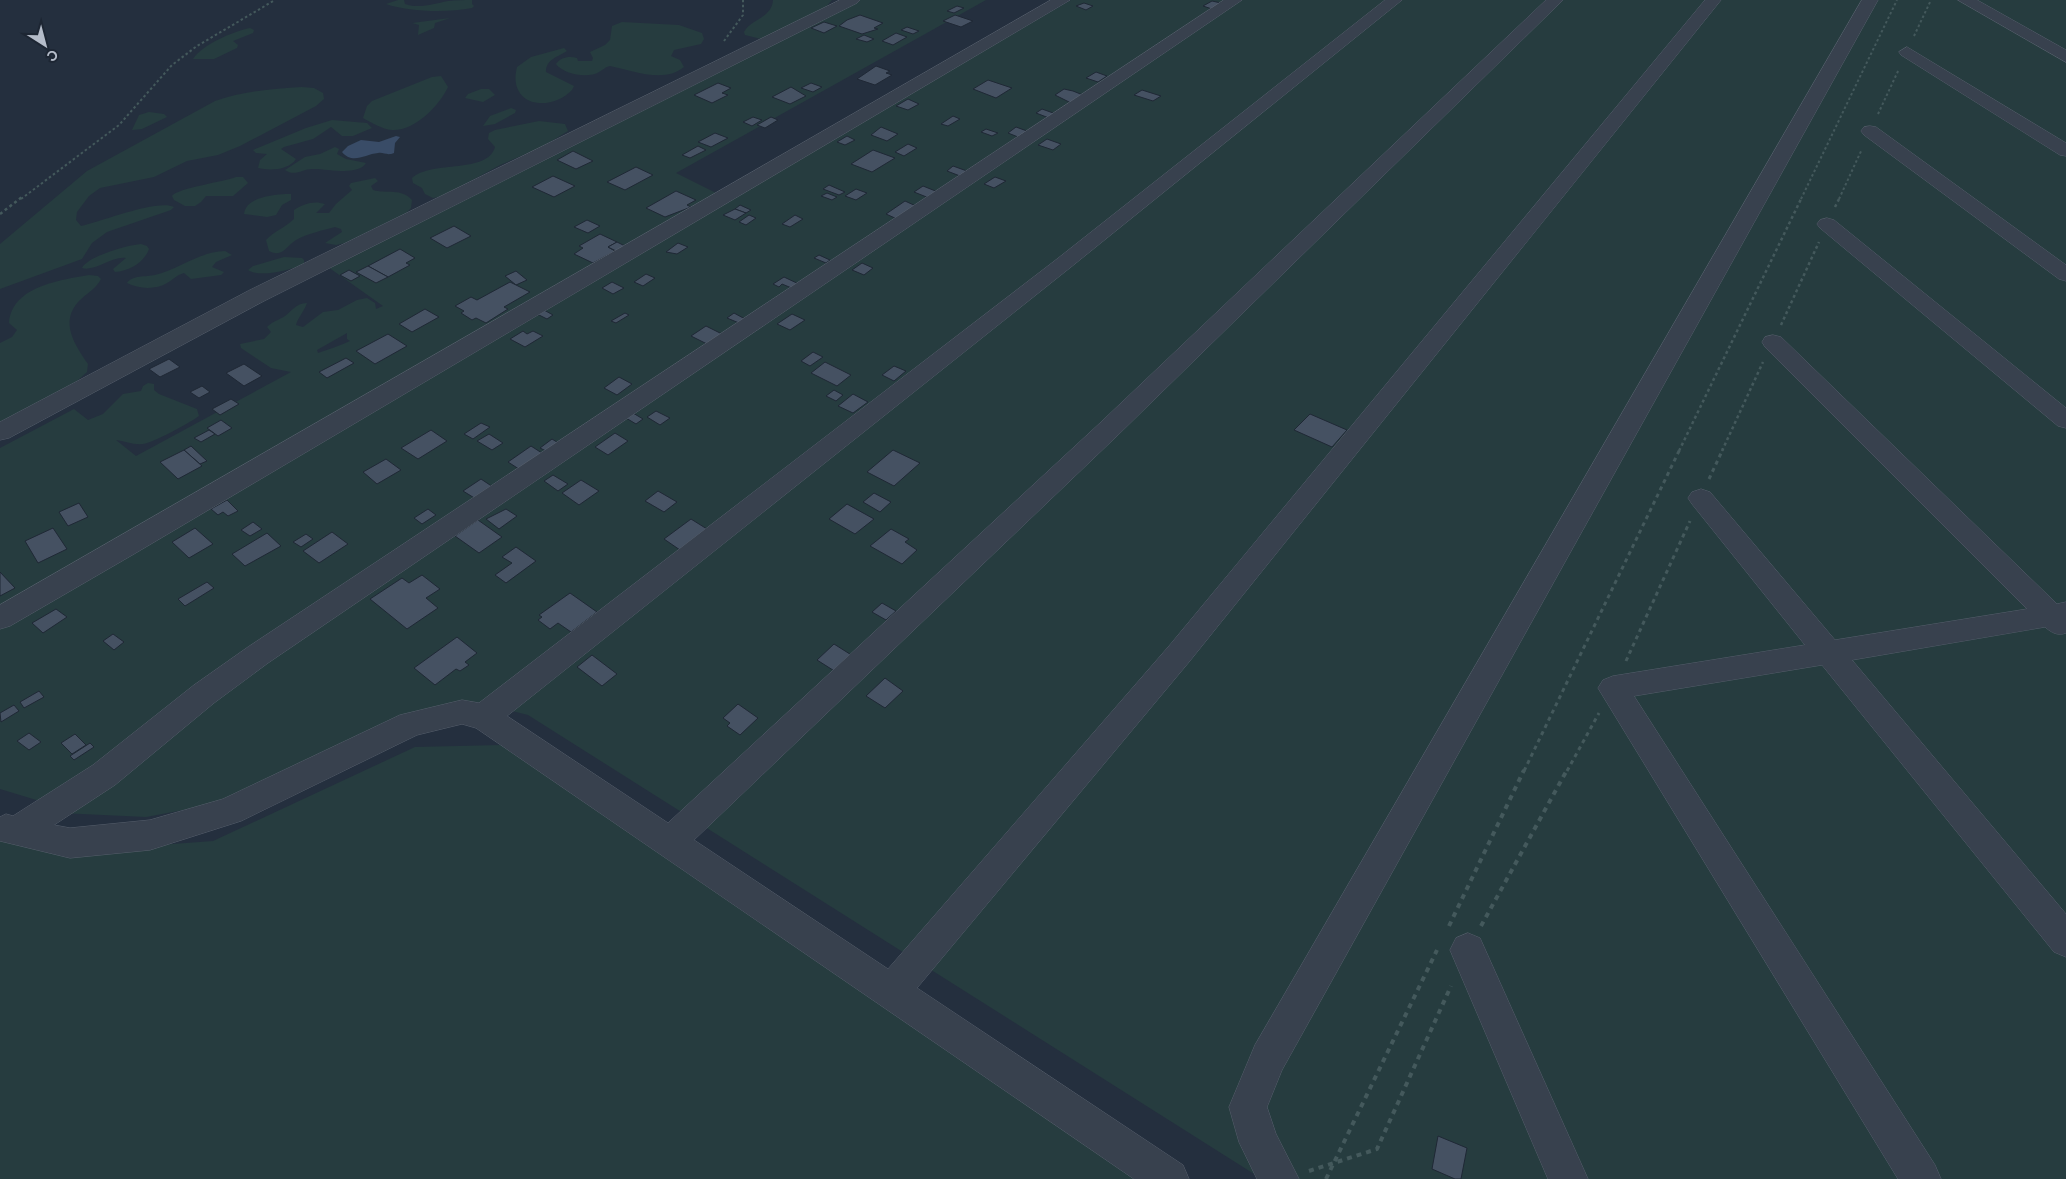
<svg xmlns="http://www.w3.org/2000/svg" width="2066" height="1179" font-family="Raleway,sans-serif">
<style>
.green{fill:#263c3f;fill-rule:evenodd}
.water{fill:#394c67}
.building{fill:#455162;stroke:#1f2835}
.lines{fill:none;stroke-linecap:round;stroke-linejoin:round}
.minor-casing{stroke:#565f6c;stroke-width:1}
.path-far3{stroke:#44595c;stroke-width:2;stroke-dasharray:2.5 2.5;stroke-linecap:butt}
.path-far2{stroke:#44595c;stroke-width:2.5;stroke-dasharray:3 3;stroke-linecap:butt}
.path-far1{stroke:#44595c;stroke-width:3;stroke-dasharray:4 4;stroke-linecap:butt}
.path{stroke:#44595c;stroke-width:4;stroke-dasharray:5 5;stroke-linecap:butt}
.minor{fill:#38414e;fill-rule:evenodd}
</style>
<rect width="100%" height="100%" fill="#242f3e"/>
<g class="green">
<path d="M 398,0 L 404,0 L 405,4 C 420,9 433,4 448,1 C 455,0 465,0 472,0 L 472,4 L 474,6 L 472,8 C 447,13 409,12 386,4 Z"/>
<path d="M 773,0 L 832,0 L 824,9 L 761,39 L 745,35 L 744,32 C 751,19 772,18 773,0 Z"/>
<path d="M 860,0 L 986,0 L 676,173 L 720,195 L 0,610 L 0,448 L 74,409 L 88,420 L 103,414 L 123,394 L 141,391 L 143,386 L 148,383 L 154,384 L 154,390 L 159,394 L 197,409 L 199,416 C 191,422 153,443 143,444 C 133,445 125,441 116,440 L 136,456 L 291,372 L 271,368 L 241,348 L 240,344 L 264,339 L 271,332 L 267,327 C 273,321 279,320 285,316 C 293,310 295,304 307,303 C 304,312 298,317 296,325 L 303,327 L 323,312 L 338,310 L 357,300 L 367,298 L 375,303 L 376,309 L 383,306 L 328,267 ZM 347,333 L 347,339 L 350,341 C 339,346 329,349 318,353 L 317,350 Z"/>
<path d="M 1071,0 L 2066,0 L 2066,1179 L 1262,1179 L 528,715 L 477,702 L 410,716 L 232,801 L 146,817 L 39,812 L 43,802 L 0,789 L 0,625 Z"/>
<path d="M 450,18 L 435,23 L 434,28 L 418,35 L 419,25 L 412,23 Z"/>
<path d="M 622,22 L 679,25 L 702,33 L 704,39 L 701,44 L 674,50 L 671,56 L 680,60 L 684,67 C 664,84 631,70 610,66 C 605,67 603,70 599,72 C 588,79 563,74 556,64 C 561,57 569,56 577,58 L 578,61 L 592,61 L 593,58 L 590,52 L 605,45 L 610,40 L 612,26 Z"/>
<path d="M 250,28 L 254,30 L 253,33 L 233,41 L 238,45 L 237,48 L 214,59 L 193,59 C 203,44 232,32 250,28 Z"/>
<path d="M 564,48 L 567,51 C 558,57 546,59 546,72 L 574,86 L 572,90 C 550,113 507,106 517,67 L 531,57 Z"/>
<path d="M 441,76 L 448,87 C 439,106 415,131 392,130 C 382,129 372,123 363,118 L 367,106 L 372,101 L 432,77 Z"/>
<path d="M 302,87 L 314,88 L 323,93 L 324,99 L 316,106 L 240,146 L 218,155 L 187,161 L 154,177 L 100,188 L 89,196 L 77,212 L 76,220 L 81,226 C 101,222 157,199 174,207 L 171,210 L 107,232 L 92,243 L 82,259 L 0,289 L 0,244 L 87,171 L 215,101 C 243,91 272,89 302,87 Z"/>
<path d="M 481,89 L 489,89 L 495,95 L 483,102 L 465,98 L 468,94 Z"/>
<path d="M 511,108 L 516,110 L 515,113 L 495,124 L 483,126 L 490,116 Z"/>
<path d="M 149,112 L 164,114 L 167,117 L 142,129 L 132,130 L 139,115 Z"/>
<path d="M 332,120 L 367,123 L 372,128 L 353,136 L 342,136 L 331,127 L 313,139 L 284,147 L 281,149 L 296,159 C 289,170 270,171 258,168 L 260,160 L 267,154 L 256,153 L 253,150 L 306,128 Z"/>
<path d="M 539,121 L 565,124 L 568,131 L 542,147 L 500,165 L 443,196 L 433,198 L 425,194 L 422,188 L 413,183 L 412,178 C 432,160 488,174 495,147 L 488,139 L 489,133 L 495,130 Z"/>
<path d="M 335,147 L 339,149 L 337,154 L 346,159 L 366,163 C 357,177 326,168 312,169 C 302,169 295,177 285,170 L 305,157 L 320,154 Z"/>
<path d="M 236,177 L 243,177 L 248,183 L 233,196 L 206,196 L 201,202 L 195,206 L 185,206 L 174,200 L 172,196 C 178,188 223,182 236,177 Z"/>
<path d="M 375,178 L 378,181 L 371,186 L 373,190 C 386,194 402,188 412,200 L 411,208 L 406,213 L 345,243 L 336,245 L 325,243 L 342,232 L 341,229 L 335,227 C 323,230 307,234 296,240 C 286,246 283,258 269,251 L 266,240 C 274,231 285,228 294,219 L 294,210 C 303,204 314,200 325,204 L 316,213 L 329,213 L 336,204 L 352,190 L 349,186 L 351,183 Z"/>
<path d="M 286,194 L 291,194 L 291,200 L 282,205 L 276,215 L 267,217 L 244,214 C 246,197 272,195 286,194 Z"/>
<path d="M 141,244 L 147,246 L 149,249 C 144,263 129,271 115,272 L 113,269 L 126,258 C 111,256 95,272 82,268 C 88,256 128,245 141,244 Z"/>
<path d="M 225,251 L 232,255 L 216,262 L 212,267 L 224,272 L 221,275 L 191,279 L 184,273 C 176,275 173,280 167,283 C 156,290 138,289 127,283 C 132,275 146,277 155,275 C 180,269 198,252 225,251 Z"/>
<path d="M 284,257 L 302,258 L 304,260 L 304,264 C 291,270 260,278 248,270 L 253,266 Z"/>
<path d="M 89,275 L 98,276 L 101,279 C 96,289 87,293 79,301 C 59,322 75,345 88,364 L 87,372 L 77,381 L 0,424 L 0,343 L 12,337 L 17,330 L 9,323 C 12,286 61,280 89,275 Z"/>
<path d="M 501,745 L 1150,1179 L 0,1179 L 0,837 L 51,853 L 213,841 L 415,747 Z"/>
</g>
<path class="water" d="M 396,136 L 400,137 L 395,143 L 394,153 C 387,156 384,152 378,153 C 365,154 353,165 342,152 L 348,146 L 361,140 L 379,142 Z"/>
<g class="building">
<path d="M 1212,1 L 1221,3 L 1212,9 L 1203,6 Z"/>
<path d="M 1084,3 L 1093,6 L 1086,10 L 1076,6 Z"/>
<path d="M 957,6 L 964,8 L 954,13 L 947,11 Z"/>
<path d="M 860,15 L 883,23 L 874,28 L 878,29 L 862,34 L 839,26 L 847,20 Z"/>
<path d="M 955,15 L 973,21 L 961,27 L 943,21 Z"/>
<path d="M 824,22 L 837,26 L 824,33 L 811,28 Z"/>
<path d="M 907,27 L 919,31 L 913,34 L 901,30 Z"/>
<path d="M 896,33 L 907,37 L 893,45 L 882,41 Z"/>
<path d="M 864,35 L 874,39 L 867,42 L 856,39 Z"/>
<path d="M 876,66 L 890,71 L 886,73 L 892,75 L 875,85 L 857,79 Z"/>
<path d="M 1096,72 L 1107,76 L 1098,82 L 1086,78 Z"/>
<path d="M 988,80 L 1012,88 L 996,98 L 973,89 Z"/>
<path d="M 718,83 L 731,88 L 722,93 L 728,95 L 712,103 L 694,95 Z"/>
<path d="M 811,83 L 822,87 L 813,92 L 801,88 Z"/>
<path d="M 791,87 L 806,96 L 790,104 L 772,97 Z"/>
<path d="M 1064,89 L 1073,91 L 1083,95 L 1071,103 L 1055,95 Z"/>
<path d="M 1142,90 L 1161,96 L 1153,101 L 1134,95 Z"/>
<path d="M 908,99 L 919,104 L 908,110 L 896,106 Z"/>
<path d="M 1042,109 L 1056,114 L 1049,118 L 1036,113 Z"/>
<path d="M 953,116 L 960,119 L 948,126 L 941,124 Z"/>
<path d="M 753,117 L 762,120 L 752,126 L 743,122 Z"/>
<path d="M 771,117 L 778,120 L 765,128 L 757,125 Z"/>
<path d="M 881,127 L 898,134 L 887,141 L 871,135 Z"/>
<path d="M 1016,127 L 1027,131 L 1018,137 L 1008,133 Z"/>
<path d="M 986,129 L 998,133 L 992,136 L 981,132 Z"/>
<path d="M 715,133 L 728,138 L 711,147 L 698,142 Z"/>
<path d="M 847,136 L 855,140 L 845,145 L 837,142 Z"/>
<path d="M 1047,139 L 1061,144 L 1053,150 L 1038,145 Z"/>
<path d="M 908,144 L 917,148 L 904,156 L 895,152 Z"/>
<path d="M 698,146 L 706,150 L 690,158 L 682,155 Z"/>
<path d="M 873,150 L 895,158 L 872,172 L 851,164 Z"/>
<path d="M 573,151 L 593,161 L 576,169 L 557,160 Z"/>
<path d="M 953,166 L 967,171 L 960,176 L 947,171 Z"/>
<path d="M 636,167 L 653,175 L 625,190 L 607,182 Z"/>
<path d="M 553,176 L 575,186 L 554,197 L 532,187 Z"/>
<path d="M 995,177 L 1006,181 L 994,188 L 984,184 Z"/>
<path d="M 829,185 L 845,192 L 839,195 L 823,189 Z"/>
<path d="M 923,186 L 938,192 L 929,198 L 914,192 Z"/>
<path d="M 856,189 L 867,193 L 856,200 L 845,196 Z"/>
<path d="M 676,191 L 696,200 L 687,205 L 691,207 L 665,217 L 646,208 Z"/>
<path d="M 827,193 L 837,197 L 832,200 L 821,196 Z"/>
<path d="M 905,201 L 916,206 L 897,219 L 886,214 Z"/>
<path d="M 740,205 L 751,210 L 746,213 L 735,209 Z"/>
<path d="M 735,209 L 746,213 L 735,220 L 723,215 Z"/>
<path d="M 749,215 L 756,218 L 746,225 L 739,222 Z"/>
<path d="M 795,215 L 803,219 L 790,227 L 782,224 Z"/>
<path d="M 587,220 L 600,226 L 588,233 L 574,227 Z"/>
<path d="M 454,226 L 471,236 L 447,248 L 430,238 Z"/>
<path d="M 600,234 L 617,242 L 608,247 L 615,251 L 593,263 L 574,254 L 583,248 L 579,246 Z"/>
<path d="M 617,242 L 627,247 L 618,252 L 608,247 Z"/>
<path d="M 678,243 L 688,247 L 677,254 L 666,252 Z"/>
<path d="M 400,249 L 415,258 L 406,263 L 410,265 L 388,277 L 368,266 Z"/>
<path d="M 819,255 L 830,260 L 826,263 L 814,258 Z"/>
<path d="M 862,263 L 873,268 L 864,275 L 852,270 Z"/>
<path d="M 368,266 L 388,277 L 376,283 L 356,272 Z"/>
<path d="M 349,270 L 360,276 L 351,281 L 340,275 Z"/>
<path d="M 516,271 L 527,280 L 516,285 L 505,276 Z"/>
<path d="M 646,274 L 655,278 L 643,286 L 634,282 Z"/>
<path d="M 784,277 L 801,285 L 794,289 L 782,284 L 779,287 L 773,284 Z"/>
<path d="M 510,282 L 530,292 L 504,307 L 508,309 L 486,323 L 476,318 L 472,320 L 461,313 L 464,311 L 455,306 L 471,297 L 477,300 Z"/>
<path d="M 612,282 L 624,288 L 613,294 L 602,288 Z"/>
<path d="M 425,309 L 439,317 L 412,332 L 399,324 Z"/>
<path d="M 544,310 L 553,315 L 547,319 L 537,314 Z"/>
<path d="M 625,313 L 629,315 L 616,323 L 611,321 Z"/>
<path d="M 734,313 L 745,319 L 739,323 L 727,318 Z"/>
<path d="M 792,314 L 805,320 L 790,330 L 777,324 Z"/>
<path d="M 706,326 L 726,336 L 711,346 L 691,336 Z"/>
<path d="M 523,331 L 527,334 L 533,331 L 543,336 L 525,347 L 510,339 Z"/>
<path d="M 388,334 L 407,346 L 375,364 L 356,351 Z"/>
<path d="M 813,352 L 823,357 L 810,366 L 801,361 Z"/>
<path d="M 346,358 L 354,363 L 327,378 L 319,372 Z"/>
<path d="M 169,359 L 180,367 L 160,377 L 149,369 Z"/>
<path d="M 825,362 L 851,375 L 837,386 L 811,373 Z"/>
<path d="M 244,364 L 262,376 L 244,386 L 226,373 Z"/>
<path d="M 894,366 L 906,371 L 894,381 L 882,375 Z"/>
<path d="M 619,377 L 632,384 L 617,395 L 604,388 Z"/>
<path d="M 202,386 L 210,392 L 199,398 L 190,392 Z"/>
<path d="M 834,390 L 843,395 L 836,401 L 826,396 Z"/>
<path d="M 853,394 L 868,402 L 853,413 L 838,406 Z"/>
<path d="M 231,399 L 239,404 L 220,415 L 212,409 Z"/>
<path d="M 656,411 L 670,418 L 660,425 L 647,417 Z"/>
<path d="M 633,413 L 643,419 L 636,424 L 626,418 Z"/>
<path d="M 1310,414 L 1347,430 L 1332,447 L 1294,430 Z"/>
<path d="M 221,420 L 232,428 L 218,436 L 207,428 Z"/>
<path d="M 481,423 L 490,427 L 473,439 L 464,434 Z"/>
<path d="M 209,430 L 215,434 L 201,442 L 194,438 Z"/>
<path d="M 431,430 L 447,441 L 418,459 L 401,448 Z"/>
<path d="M 615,433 L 628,441 L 608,455 L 595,447 Z"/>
<path d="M 489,434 L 503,443 L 492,450 L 477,441 Z"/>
<path d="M 552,439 L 560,444 L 548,452 L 540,448 Z"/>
<path d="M 191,446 L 207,461 L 200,464 L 184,450 Z"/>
<path d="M 531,446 L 545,455 L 522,471 L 508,462 Z"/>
<path d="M 184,450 L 202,466 L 178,479 L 160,462 Z"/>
<path d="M 893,450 L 920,463 L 894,486 L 867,472 Z"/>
<path d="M 386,459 L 401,470 L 377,484 L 363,472 Z"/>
<path d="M 553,475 L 568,484 L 558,491 L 544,481 Z"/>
<path d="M 481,479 L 493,487 L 476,499 L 463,491 Z"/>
<path d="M 581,480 L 599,491 L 579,505 L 562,493 Z"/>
<path d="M 658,491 L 677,502 L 664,512 L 645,501 Z"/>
<path d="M 874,493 L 891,502 L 880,512 L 863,502 Z"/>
<path d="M 227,500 L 238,511 L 228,516 L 223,512 L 218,515 L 211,509 Z"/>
<path d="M 79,503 L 88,517 L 68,526 L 59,512 Z"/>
<path d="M 847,504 L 874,519 L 855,534 L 829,519 Z"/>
<path d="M 428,509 L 436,515 L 422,524 L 414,518 Z"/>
<path d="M 506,509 L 517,516 L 499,529 L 486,519 Z"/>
<path d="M 691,519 L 707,529 L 680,550 L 664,539 Z"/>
<path d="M 478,520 L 502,537 L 479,553 L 455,536 Z"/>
<path d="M 253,522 L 262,529 L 250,536 L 241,530 Z"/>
<path d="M 53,528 L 67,549 L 38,563 L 25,541 Z"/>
<path d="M 195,528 L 213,544 L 189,558 L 172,542 Z"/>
<path d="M 891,529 L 909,539 L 905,542 L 917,550 L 902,564 L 870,546 Z"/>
<path d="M 332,532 L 348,544 L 319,563 L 303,551 Z"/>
<path d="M 267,533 L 281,546 L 245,566 L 232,554 Z"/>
<path d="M 306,534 L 313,539 L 301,547 L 293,542 Z"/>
<path d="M 516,547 L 536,561 L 506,583 L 495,575 L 512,563 L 502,557 Z"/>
<path d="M 0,572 L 15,588 L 0,596 Z"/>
<path d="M 422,575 L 440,589 L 426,598 L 438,608 L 407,629 L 370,599 L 402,578 L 409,583 Z"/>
<path d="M 207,582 L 214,588 L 185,606 L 178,599 Z"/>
<path d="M 570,593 L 597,612 L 571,632 L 558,623 L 550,629 L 538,620 L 542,617 L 539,615 Z"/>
<path d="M 882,603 L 896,611 L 886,620 L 872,612 Z"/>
<path d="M 56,609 L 67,617 L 43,633 L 32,623 Z"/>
<path d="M 113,634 L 124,642 L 114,650 L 103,641 Z"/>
<path d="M 457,637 L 477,653 L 465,662 L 469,665 L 460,671 L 456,669 L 435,685 L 414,668 Z"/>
<path d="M 834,644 L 853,656 L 836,672 L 817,660 Z"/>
<path d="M 592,655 L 617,674 L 602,686 L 577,667 Z"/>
<path d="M 885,678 L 903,691 L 885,708 L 866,696 Z"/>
<path d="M 39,691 L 44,697 L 24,708 L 20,702 Z"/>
<path d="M 738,704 L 758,718 L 740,735 L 727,726 L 730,723 L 723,718 Z"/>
<path d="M 14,705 L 19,711 L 1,722 L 0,713 Z"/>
<path d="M 29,733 L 41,742 L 29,750 L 17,741 Z"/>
<path d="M 75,734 L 86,745 L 72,754 L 61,743 Z"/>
<path d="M 90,743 L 94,747 L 74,760 L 70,756 Z"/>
<path d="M 1438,1136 L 1467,1148 L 1461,1179 L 1455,1179 L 1432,1169 Z"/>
</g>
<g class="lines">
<g class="minor-casing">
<g id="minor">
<path d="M 840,0 L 860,0 L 857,3 L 264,301 L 9,438 L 0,440 L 0,422 L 248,291 Z"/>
<path d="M 1051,0 L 1070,0 L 134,554 L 10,626 L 0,629 L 0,605 Z"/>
<path d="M 1224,0 L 1242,0 L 268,663 L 214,703 L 115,785 L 54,825 L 70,828 L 150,820 L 223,799 L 400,715 L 462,700 L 479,703 L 1057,259 L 1385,0 L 1402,0 L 1071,267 L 507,716 L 668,823 L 1100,423 L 1546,0 L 1563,0 L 1118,435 L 694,840 L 888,969 L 1169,646 L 1705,0 L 1721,0 L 1189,662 L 917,988 L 1183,1165 L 1189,1179 L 1134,1179 L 476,728 L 462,724 L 417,735 L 241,821 L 150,850 L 70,858 L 0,841 L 0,817 L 6,814 L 13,816 L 93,765 L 194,685 L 248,647 Z"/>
<path d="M 1862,0 L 1878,0 L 1282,1070 L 1267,1107 L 1276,1134 L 1299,1179 L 1257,1179 L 1239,1142 L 1229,1107 L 1255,1045 Z"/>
<path d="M 1958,0 L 1977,0 L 2066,50 L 2066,62 Z"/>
<path d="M 1907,47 L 2066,143 L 2066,156 L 2060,155 L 1901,55 L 1899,52 Z"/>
<path d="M 1870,126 L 1876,127 L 2066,265 L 2066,281 L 2059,279 L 1864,135 L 1861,131 L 1864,127 Z"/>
<path d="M 1827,218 L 1834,220 L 2066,408 L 2066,428 L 2058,426 L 1820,228 L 1817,224 L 1820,220 Z"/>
<path d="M 1773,335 L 1781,337 L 2057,604 L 2066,602 L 2066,633 C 2058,636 2052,633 2045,627 L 1852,660 L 2066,914 L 2066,957 L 2054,952 L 1822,665 L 1634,696 L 1935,1165 L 1941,1179 L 1898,1179 L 1598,688 L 1603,680 L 1613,676 L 1805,645 L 1692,504 L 1688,498 L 1692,492 L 1701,489 L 1710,492 L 1835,640 L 2027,609 L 1765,347 L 1762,342 L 1765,337 Z"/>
<path d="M 1468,933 L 1480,938 L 1588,1179 L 1548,1179 L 1450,950 L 1456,938 Z"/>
</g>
</g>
<g class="path-far3">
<path d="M 1914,36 L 1931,0"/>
<path d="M 724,41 L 743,15 L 743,0"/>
<path d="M 1878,114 L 1899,69"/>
<path d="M 21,199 L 119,125 L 172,65 L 197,46 L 275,0"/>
<path d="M 1801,199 L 1897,0"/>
<path d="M 1839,199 L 1862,149"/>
</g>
<g class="path-far2">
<path d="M 1835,207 L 1840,197"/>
<path d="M 0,214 L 22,197"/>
<path d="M 1781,325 L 1819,242"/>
<path d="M 1679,451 L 1802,197"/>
<path d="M 1722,451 L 1763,362"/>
</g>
<g class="path-far1">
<path d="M 1709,479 L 1723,449"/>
<path d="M 1626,661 L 1690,521"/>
<path d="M 1524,771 L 1680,449"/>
<path d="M 1567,771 L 1599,713"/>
</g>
<g class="path">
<path d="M 1449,926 L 1524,770"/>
<path d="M 1481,926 L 1567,770"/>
<path d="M 1309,1171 L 1377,1149 L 1451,986"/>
<path d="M 1326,1179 L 1437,950"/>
</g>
<use href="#minor" class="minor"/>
</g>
<g transform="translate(45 45) rotate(144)" stroke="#1d2633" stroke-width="4" paint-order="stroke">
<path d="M0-4L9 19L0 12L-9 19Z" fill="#b4bcc9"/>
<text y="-8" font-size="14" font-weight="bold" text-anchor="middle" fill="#b4bcc9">С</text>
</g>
</svg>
